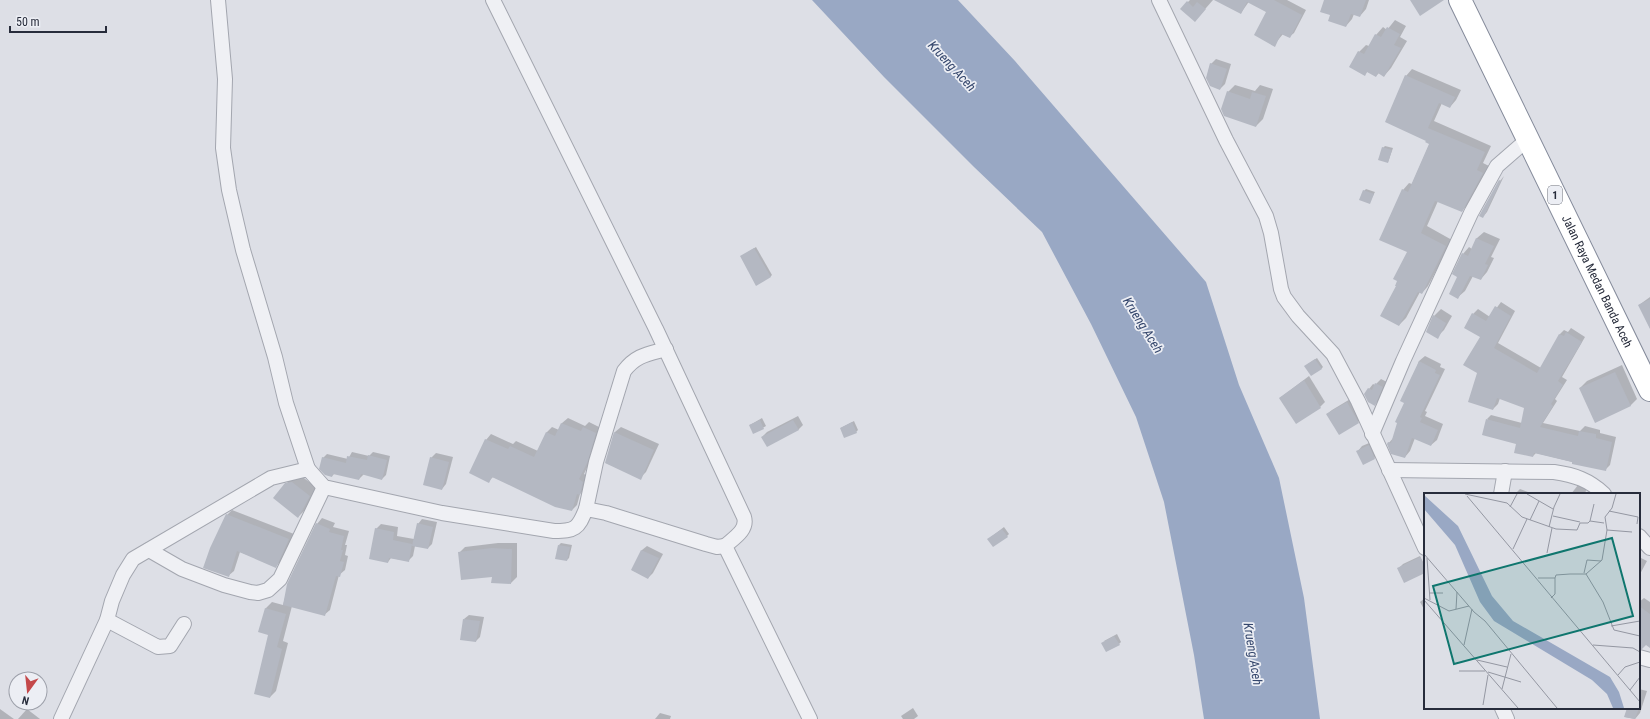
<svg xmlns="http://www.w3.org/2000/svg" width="1650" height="719" font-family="'Roboto Condensed',sans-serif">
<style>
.water{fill:#99a8c4}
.shadow{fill:#0003}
.building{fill:#b4b8c2}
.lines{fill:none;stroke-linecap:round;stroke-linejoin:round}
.minor-casing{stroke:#a3a6af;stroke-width:16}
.trunk-casing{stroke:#858b9b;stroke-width:24}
.minor{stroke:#eff0f4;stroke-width:14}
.trunk{stroke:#fff;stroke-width:22}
.labels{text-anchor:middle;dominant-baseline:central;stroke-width:3.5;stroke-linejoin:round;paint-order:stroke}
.shield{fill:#eceef4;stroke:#626672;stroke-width:1}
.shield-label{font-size:11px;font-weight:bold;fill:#272c3b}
.street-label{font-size:12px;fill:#272c3b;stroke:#eceef4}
.water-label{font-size:13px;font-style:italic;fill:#34466c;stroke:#eceef4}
.inset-road{fill:none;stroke:#9497a2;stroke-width:1}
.view{fill:#0f766e;fill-opacity:0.15;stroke:#0f766e;stroke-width:2}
.inset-edge{fill:none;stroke:#272c3b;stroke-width:2}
</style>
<rect width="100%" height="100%" fill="#dddfe6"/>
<path class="water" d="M 812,0 L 958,0 L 1015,61 L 1206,282 L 1239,385 L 1279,478 L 1304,598 L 1320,719 L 1204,719 L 1194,655 L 1164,502 L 1136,417 L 1091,324 L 1042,232 L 974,167 L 884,77 Z"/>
<g class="shadow">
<path d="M 1190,0 L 1213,0 L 1199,16 L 1181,9 Z"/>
<path d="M 1216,0 L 1250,0 L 1241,13 Z"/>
<path d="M 1261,0 L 1287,0 L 1306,10 L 1294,33 L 1289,37 L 1283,34 L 1274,45 L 1267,12 Z"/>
<path d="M 1325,0 L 1369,0 L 1366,9 L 1360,16 L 1354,14 L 1352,19 L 1346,26 L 1331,15 Z"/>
<path d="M 1395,20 L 1406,26 L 1400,37 L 1407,41 L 1391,68 L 1384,76 L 1379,73 L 1376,76 L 1368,71 L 1364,75 L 1359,52 L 1366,45 L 1369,46 L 1376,35 L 1383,27 L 1387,30 Z"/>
<path d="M 1216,59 L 1231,64 L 1225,84 L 1220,89 L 1211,64 Z"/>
<path d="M 1412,69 L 1461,90 L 1456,100 L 1450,107 L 1442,103 L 1434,121 L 1491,146 L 1483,163 L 1489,166 L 1468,204 L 1462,211 L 1438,201 L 1427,226 L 1452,240 L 1428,286 L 1422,293 L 1420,292 L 1406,318 L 1399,325 L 1398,286 L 1408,251 L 1403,190 L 1409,183 L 1412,184 L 1430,143 L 1406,76 Z"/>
<path d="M 1235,85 L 1255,91 L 1260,85 L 1273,89 L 1263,119 L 1256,126 L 1228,92 Z"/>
<path d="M 1385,146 L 1393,148 L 1388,162 L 1383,148 Z"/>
<path d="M 1504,176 L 1487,212 L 1483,217 L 1500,181 Z"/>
<path d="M 1366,189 L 1375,192 L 1369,203 L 1364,191 Z"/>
<path d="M 1484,232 L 1500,239 L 1491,257 L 1494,258 L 1487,272 L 1481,279 L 1473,276 L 1465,291 L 1458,297 L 1459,276 L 1463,254 L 1469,247 L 1472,249 L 1477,238 Z"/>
<path d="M 756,247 L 772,275 L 770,277 L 742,256 Z"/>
<path d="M 1650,297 L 1650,328 L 1639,305 Z"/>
<path d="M 1501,302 L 1515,311 L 1498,343 L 1541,368 L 1560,334 L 1564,330 L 1568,332 L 1571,328 L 1585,337 L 1562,377 L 1567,380 L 1555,399 L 1557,401 L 1543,423 L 1580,431 L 1585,426 L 1600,430 L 1600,433 L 1616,437 L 1610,465 L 1605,470 L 1536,453 L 1533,456 L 1487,419 L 1491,415 L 1522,423 L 1526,407 L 1500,398 L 1498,404 L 1493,409 L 1478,373 L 1481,337 L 1473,314 L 1478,309 L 1490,317 Z"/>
<path d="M 1441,309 L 1452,316 L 1444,330 L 1437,337 L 1434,316 Z"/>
<path d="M 1425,356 L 1441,364 L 1440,367 L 1445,369 L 1425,411 L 1427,412 L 1425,416 L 1443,424 L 1437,440 L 1431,445 L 1415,438 L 1410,451 L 1405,457 L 1388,444 L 1394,437 L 1419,361 Z"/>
<path d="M 1317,358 L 1323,367 L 1321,369 L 1308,364 Z"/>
<path d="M 1622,365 L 1637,399 L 1630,406 L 1580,388 L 1587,381 Z"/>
<path d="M 1309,376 L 1325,402 L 1320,407 L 1280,398 Z"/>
<path d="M 1381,379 L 1387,382 L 1379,400 L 1374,405 L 1365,394 L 1373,384 L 1375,385 Z"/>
<path d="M 1352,398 L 1363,418 L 1358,422 L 1327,414 L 1332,410 Z"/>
<path d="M 798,416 L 803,425 L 798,430 L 762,437 L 767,432 Z"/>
<path d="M 568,418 L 585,426 L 589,422 L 601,428 L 593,455 L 584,474 L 588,476 L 585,489 L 580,494 L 577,505 L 572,510 L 493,477 L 489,481 L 486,440 L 491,434 L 513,444 L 516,441 L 538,451 L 547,432 L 552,427 L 559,430 L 562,423 Z"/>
<path d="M 762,418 L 766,426 L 754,433 L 750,425 Z"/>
<path d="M 854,421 L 858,430 L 856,432 L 841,428 Z"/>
<path d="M 621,427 L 659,444 L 646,472 L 640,478 L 606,463 L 615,432 Z"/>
<path d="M 1374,441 L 1379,454 L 1374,458 L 1358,451 L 1362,446 Z"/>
<path d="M 352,452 L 369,456 L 373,452 L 390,456 L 386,475 L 382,479 L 364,474 L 359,479 L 335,473 L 332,476 L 323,458 L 327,454 L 348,459 Z"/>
<path d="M 436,453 L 453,457 L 446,484 L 442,489 L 431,458 Z"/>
<path d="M 300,475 L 317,488 L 305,510 L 298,517 L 286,484 L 293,477 Z"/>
<path d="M 1578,485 L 1587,487 L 1585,494 L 1571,494 Z"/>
<path d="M 1520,489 L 1533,494 L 1515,494 Z"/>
<path d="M 232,510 L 294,534 L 281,561 L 276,566 L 240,552 L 234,571 L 228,576 L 227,515 Z"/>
<path d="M 322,518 L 335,523 L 333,527 L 349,531 L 345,545 L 347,545 L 345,555 L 348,556 L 345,570 L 339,575 L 330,610 L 324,615 L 292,606 L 283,641 L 288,643 L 276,691 L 270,697 L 269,635 L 266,608 L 272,602 L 283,605 L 288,587 L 317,524 Z"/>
<path d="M 422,519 L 437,522 L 432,544 L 428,548 L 415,546 L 413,556 L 408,561 L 391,558 L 388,562 L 376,529 L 381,524 L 398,527 L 397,536 L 414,539 L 418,524 Z"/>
<path d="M 1004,527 L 1009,534 L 1007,536 L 991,537 Z"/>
<path d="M 498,543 L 517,543 L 517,577 L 511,583 L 493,576 L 459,553 L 465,547 Z"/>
<path d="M 561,543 L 572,545 L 569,558 L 567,560 L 559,545 Z"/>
<path d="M 647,546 L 663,554 L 653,573 L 648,578 L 632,570 L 642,550 Z"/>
<path d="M 1420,556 L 1425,566 L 1425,571 L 1398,569 L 1403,564 Z"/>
<path d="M 1639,557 L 1647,561 L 1639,576 Z"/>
<path d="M 1425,598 L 1425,611 L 1420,602 Z"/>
<path d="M 1644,598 L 1650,602 L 1650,647 L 1646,644 L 1639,648 L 1639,602 Z"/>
<path d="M 469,615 L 484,617 L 480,637 L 476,641 L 464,619 Z"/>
<path d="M 1117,634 L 1121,642 L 1119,644 L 1104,641 Z"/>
<path d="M 1639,689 L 1647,691 L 1640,713 L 1635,719 L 1625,717 L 1628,708 L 1639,708 Z"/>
<path d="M 913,708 L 918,716 L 914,719 L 903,719 L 901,716 Z"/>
<path d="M 0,709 L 14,719 L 0,719 Z"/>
<path d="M 27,709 L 40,719 L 18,719 Z"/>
<path d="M 660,713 L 671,716 L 670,719 L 655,719 Z"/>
</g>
<g class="building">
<path d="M 1214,0 L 1274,0 L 1302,15 L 1290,38 L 1281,34 L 1275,47 L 1254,35 L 1266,12 L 1247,2 L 1241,14 Z"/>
<path d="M 1324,0 L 1366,0 L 1360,17 L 1351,14 L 1346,27 L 1328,21 L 1330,15 L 1320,12 Z"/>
<path d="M 1410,0 L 1444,0 L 1420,16 Z"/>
<path d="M 1187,1 L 1193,7 L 1197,2 L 1206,9 L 1195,22 L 1180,9 Z"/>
<path d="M 1387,27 L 1400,34 L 1394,45 L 1401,48 L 1384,77 L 1378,73 L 1376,77 L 1367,72 L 1365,76 L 1349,67 L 1358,51 L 1364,54 L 1375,34 L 1381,37 Z"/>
<path d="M 1210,63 L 1227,69 L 1220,90 L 1210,86 L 1206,78 Z"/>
<path d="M 1405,75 L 1455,97 L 1450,108 L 1439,103 L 1428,128 L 1485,152 L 1477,170 L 1483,173 L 1462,212 L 1435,201 L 1421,233 L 1446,246 L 1422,294 L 1418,292 L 1399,326 L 1380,316 L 1396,286 L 1395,286 L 1397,281 L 1393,279 L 1407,252 L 1379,240 L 1402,189 L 1408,192 L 1429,144 L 1425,142 L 1426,141 L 1385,122 Z"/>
<path d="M 1227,91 L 1250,99 L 1252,92 L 1266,96 L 1256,127 L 1224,116 L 1221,109 Z"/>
<path d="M 1382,147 L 1392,150 L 1388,163 L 1378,160 Z"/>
<path d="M 1499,180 L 1501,181 L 1483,218 L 1479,216 Z"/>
<path d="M 1363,190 L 1374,194 L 1370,204 L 1359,200 Z"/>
<path d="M 1476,238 L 1494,246 L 1485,264 L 1488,265 L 1481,280 L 1470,276 L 1458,299 L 1449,294 L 1457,277 L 1452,274 L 1462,253 L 1468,256 Z"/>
<path d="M 754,248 L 771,277 L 756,286 L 740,256 Z"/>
<path d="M 1650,299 L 1650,329 L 1638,305 Z"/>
<path d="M 1495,306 L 1511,316 L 1494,348 L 1537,373 L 1559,334 L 1564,336 L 1566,332 L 1582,342 L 1558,381 L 1563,385 L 1551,404 L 1553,406 L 1540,427 L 1578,436 L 1579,431 L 1596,434 L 1596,438 L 1612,442 L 1606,471 L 1572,464 L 1572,462 L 1534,453 L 1533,457 L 1514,453 L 1516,444 L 1482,435 L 1486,419 L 1520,428 L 1524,408 L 1497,398 L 1493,410 L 1468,402 L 1477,373 L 1463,365 L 1480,337 L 1464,328 L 1472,313 L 1486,321 Z"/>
<path d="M 1433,315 L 1446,323 L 1438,339 L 1426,332 Z"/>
<path d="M 1315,359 L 1322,369 L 1311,376 L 1304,366 Z"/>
<path d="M 1419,361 L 1436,370 L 1435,373 L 1440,375 L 1420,417 L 1422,418 L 1420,422 L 1438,430 L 1431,446 L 1412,438 L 1405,458 L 1391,454 L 1387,444 L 1388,442 L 1391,443 L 1397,423 L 1395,422 L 1404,403 L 1400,401 Z"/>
<path d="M 1615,372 L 1631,406 L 1595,423 L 1579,388 Z"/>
<path d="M 1304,380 L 1321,408 L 1296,424 L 1279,398 Z"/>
<path d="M 1375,383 L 1383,387 L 1375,406 L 1368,402 L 1364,394 L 1368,388 L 1372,390 Z"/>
<path d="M 1347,402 L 1359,423 L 1339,435 L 1326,414 Z"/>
<path d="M 760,420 L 764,429 L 753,434 L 749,425 Z"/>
<path d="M 793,420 L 799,430 L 767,447 L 761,437 Z"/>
<path d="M 852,422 L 857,433 L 844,438 L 840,428 Z"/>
<path d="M 561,423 L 581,431 L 583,427 L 596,433 L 588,461 L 579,479 L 583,482 L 580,495 L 577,494 L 572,511 L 555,507 L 492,477 L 489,483 L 469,473 L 485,439 L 508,449 L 510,446 L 534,457 L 546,432 L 555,436 Z"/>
<path d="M 614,432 L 654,450 L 641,480 L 605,463 Z"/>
<path d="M 1369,445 L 1375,459 L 1363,465 L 1356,451 Z"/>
<path d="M 368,455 L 387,460 L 382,480 L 361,474 L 359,480 L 333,474 L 332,477 L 325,475 L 319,469 L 322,457 L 346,463 L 347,456 L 367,460 Z"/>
<path d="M 430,457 L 449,462 L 442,490 L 423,485 Z"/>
<path d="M 292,482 L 310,496 L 298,518 L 273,498 L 285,483 Z"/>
<path d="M 226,514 L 289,539 L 276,568 L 237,551 L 229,577 L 203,568 L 210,548 Z"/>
<path d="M 316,523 L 330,529 L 329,532 L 344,536 L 341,550 L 343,550 L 340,561 L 344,562 L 340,577 L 336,576 L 325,616 L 283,605 L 287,584 Z"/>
<path d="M 417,523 L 433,527 L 428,549 L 412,546 Z"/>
<path d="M 375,528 L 394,532 L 393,540 L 412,544 L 409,562 L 389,558 L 388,563 L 369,559 Z"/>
<path d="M 1002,529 L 1008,537 L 993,547 L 987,539 Z"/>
<path d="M 558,545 L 570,547 L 567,561 L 555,559 Z"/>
<path d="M 492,548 L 512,549 L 511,584 L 491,583 L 492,577 L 461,580 L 458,552 Z"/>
<path d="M 641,550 L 659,558 L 648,579 L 631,570 Z"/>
<path d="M 1420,557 L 1425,567 L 1425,573 L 1404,583 L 1397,568 Z"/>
<path d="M 1639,606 L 1650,614 L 1650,648 L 1646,645 L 1642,649 L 1639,649 Z"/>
<path d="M 265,608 L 286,614 L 277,647 L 282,649 L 270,698 L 254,694 L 268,635 L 258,632 Z"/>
<path d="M 463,619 L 480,621 L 476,642 L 460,640 Z"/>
<path d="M 1114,636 L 1120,645 L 1106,652 L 1101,643 Z"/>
<path d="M 1627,708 L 1639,708 L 1635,719 L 1624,717 Z"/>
</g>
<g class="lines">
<g class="minor-casing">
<g id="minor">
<path d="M 218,0 L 225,79 L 223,148 L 229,190 L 243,250 L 275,357 L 286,403 L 308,469"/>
<path d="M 493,0 L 656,329 L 744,517 C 748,530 734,538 725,546 L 810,719"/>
<path d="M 1159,0 L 1226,140 L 1266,216 L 1271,233 L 1281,289 L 1284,297 L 1298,316 L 1333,354 L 1358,401 L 1425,548"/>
<path d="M 1372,434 L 1403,361 L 1471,213 L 1497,166 L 1528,139"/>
<path d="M 1389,470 L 1554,472 C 1575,475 1589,480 1604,494"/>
<path d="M 1501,494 L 1505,471"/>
<path d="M 586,509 L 596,462 L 624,371 C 636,355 648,354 666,349"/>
<path d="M 1639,536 L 1650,548"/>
<path d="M 149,550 L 182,569 L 224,585 L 250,592 L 258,593 L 268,590 L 280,579 L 324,487"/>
<path d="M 107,620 L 158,647 L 170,646 L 184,624"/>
<path d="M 1639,657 L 1650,660"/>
<path d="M 1502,708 L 1507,719"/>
<path d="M 61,719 L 107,620 L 112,601 L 123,575 L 133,559 L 271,478 L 308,469 L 324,487 L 442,513 L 554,531 C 575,531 578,529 586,509 L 606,513 L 706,544 L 717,547 L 725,546"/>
</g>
</g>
<g class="trunk-casing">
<g id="trunk">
<path id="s1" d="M 1460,0 L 1650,390"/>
</g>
</g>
<use href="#minor" class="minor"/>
<use href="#trunk" class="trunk"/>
</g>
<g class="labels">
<rect class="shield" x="1548" y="186" width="14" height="18" rx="3"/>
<g class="shield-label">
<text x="1555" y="195">1</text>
</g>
<g class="street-label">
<text stroke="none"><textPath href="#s1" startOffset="313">Jalan Raya Medan Banda Aceh</textPath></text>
</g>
<g class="water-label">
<text transform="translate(952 66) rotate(47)">Krueng Aceh</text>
<text transform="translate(1143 325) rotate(58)">Krueng Aceh</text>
<text transform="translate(1253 654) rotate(81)">Krueng Aceh</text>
</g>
</g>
<g transform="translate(1424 493)">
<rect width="216" height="216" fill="#dddfe6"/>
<path d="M 0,2 L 34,33 L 68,103 L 89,128 L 186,184 L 195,199 L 200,215 L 189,215 L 183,201 L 168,187 L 70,128 L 56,109 L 31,52 L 0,16 Z" fill="#99a8c4"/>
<path class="inset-road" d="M 41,1 L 83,10 L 98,24 L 132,36 L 153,37 L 156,30 L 164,30 L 166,28 L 180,30M 103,1 L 129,16M 43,3 L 216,209M 86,14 L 93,1M 185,18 L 214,24 L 213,31M 129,23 L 156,29M 106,27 L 115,8M 166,28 L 170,11M 125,34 L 130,14 L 136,1M 183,37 L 208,39M 89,56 L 103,26M 123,60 L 128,35M 0,61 L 50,119 L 61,128 L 133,215M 3,65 L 6,107M 160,80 L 163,67 L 177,68M 162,81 L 179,109 L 190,137 L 216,143M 114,85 L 131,85 L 132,82 L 146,81 L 162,81 L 178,67 L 183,37 L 181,24 L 188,15 L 192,1M 6,100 L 19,100M 0,105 L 25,118 L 45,113M 127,105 L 131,101 L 131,85M 0,107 L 94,215M 32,116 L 33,99M 187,133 L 216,128M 40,152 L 48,116M 169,152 L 209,155 L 216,159M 53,167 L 83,174M 35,178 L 61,178M 64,179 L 97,189M 194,182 L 201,174 L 216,169M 78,196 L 87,161M 206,197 L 216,184M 59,212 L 64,182"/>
<path class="view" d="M 188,45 L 209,123 L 30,171 L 9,93 Z"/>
<rect width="216" height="216" class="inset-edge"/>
</g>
<g transform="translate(28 691) rotate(195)"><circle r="19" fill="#eceef4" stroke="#9da0aa"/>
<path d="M0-3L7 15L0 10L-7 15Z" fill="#c4484a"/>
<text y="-6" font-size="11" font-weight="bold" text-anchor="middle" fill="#272c3b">N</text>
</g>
<path d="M10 26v6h96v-6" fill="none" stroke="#272c3b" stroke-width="2"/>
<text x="16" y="26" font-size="12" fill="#272c3b" stroke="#eceef4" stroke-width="3" paint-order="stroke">50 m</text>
</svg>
